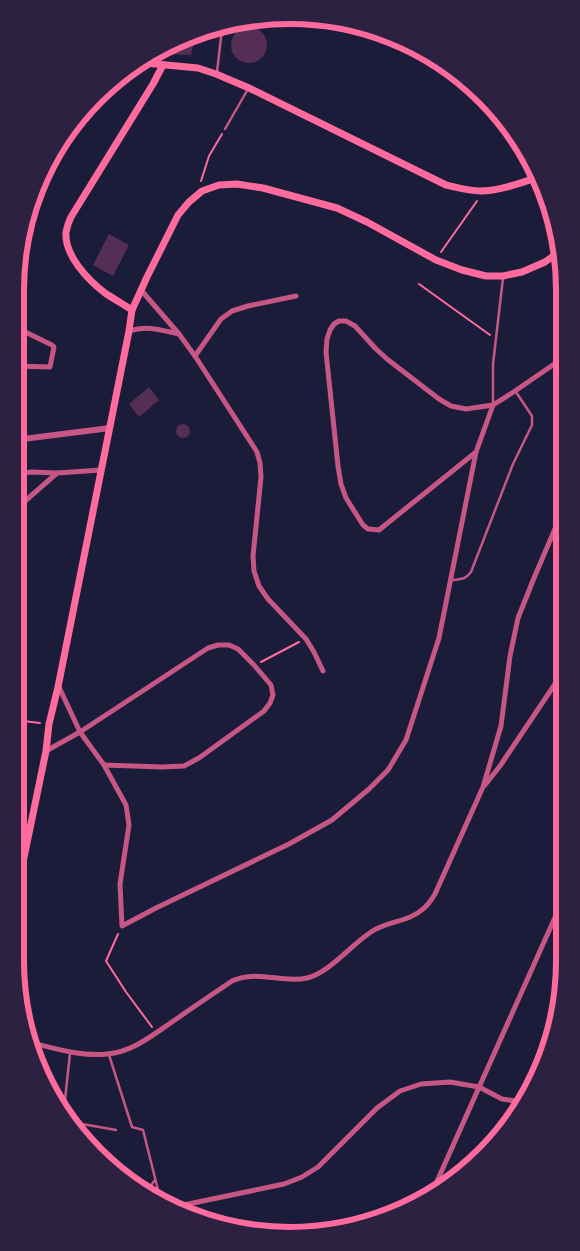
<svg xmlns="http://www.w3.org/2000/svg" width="580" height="1251" font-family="'Nunito Sans',sans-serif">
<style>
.building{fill:#542f53}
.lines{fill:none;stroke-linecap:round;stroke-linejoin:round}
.path{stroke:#ff6b9d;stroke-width:2}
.service{stroke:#c65784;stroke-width:2.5}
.minor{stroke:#c65784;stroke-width:5}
.tertiary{stroke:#c65784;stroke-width:6}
.secondary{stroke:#ff6b9d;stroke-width:7}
.rim{fill:none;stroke:#ff6b9d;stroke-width:6}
</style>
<rect width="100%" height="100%" fill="#1b1b3a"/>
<g class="building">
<path d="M 290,15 L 308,19 L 299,22 L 293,22 L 288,20 L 284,16 Z"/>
<circle cx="249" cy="45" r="18"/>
<path d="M 196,34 L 191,55 L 158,54 L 184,36 Z"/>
<path d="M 109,234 L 129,245 L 113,276 L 93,265 Z"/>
<path d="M 149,387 L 159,400 L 139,417 L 129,404 Z"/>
<circle cx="183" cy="431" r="7"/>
</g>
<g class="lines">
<g class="path">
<path d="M 201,181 L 209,156 L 222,134"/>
<path d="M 441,252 L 477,201"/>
<path d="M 419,284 L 490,335"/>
<path d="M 261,662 L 299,642"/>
<path d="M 15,720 L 40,723"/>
<path d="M 118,934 L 106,961 L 126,992 L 152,1027"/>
</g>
<g class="service">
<path d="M 217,72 L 222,29"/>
<path d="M 225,129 L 248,89"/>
<path d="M 493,404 L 493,364 L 503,278"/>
<path d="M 452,580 C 461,579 465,580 471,572 L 513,464 L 532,425 L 532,416 L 516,392"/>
<path d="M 109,1055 L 132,1127 L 143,1130 L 161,1202"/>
<path d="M 64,1109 L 70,1053"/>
<path d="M 71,1122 L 116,1130"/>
<path d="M 141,1190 L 149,1188 L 155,1180"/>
</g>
<g class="minor">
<path d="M 141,290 L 179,334 L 195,356 L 257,452 L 260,463 L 261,477 L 253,556 L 254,571 L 259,586 L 268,599 L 306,639 L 314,652 L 323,671"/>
<path d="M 129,331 C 147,325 161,330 179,334"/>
<path d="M 195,356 L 221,319 L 232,311 L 248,306 L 296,296"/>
<path d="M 15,366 L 50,367 L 54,347 L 52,345 L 15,327"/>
<path d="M 476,452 L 379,530 L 368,529 L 363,525 L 346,498 L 341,484 L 338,466 L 326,352 L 327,339 L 330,330 L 334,324 L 339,321 L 346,321 L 355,326 L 376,349 L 387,359 L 439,399 L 451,406 L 466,409 L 493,405 L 515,391 L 563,358"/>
<path d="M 15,474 L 32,472 L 56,473"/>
<path d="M 15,510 L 57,473 L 101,470"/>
<path d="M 59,687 L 80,732 L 104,765 L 126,805 L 129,825 L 120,884 L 122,926 L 156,908 L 289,844 L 332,820 L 369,789 L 388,770 L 406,740 L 439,638 L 476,452 L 493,405"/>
<path d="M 46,751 L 80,732 L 208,648 L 218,645 L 229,645 L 238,649 L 254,665 L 271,685 L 273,695 L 270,703 L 264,711 L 199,758 L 184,766 L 162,767 L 104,765"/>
<path d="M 485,785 L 500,766 L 555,684 L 564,674"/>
<path d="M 28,1042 C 54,1048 81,1057 107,1054 C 133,1052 154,1034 175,1020 C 193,1007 213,994 232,981 C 258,969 282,984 307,978 C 329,973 351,945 371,932 C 387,921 409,922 423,909 C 428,905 432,899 435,894 L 483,787 L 501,726 L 510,656 L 518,618 L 534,578 L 563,510"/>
<path d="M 430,1197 L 565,895"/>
<path d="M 174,1207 L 284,1184 L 302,1177 L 318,1167 L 377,1108 L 400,1091 L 421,1084 L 450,1082 L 479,1087 L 502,1099 L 522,1102"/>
</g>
<path class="tertiary" d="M 15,440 L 110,428"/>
<g class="secondary">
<path d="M 145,63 L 198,68 L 216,74 L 249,88 L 446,185 C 458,188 469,191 481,191 C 501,191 521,182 540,177"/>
<path d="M 132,310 C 123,304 114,299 105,293 C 88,280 64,255 66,232 C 67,227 69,221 71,217 L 153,84 L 163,65"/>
<path d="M 15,901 L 46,751 L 49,724 L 58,687 L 129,331 L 132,310 L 147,277 L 178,215 L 189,202 L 202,191 L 219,185 L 237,184 L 263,188 L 337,208 L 367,222 L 436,260 L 462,270 L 486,276 L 503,276 L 522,272 L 545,262 L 562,250"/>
</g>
</g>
<path d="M0 0H580V1251H0ZM290 24H290A266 266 0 0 1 556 290V961A266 266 0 0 1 290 1227H290A266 266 0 0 1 24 961V290A266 266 0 0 1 290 24Z" fill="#2d2142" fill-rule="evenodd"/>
<path class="rim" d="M290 24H290A266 266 0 0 1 556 290V961A266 266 0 0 1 290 1227H290A266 266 0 0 1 24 961V290A266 266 0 0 1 290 24Z"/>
</svg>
